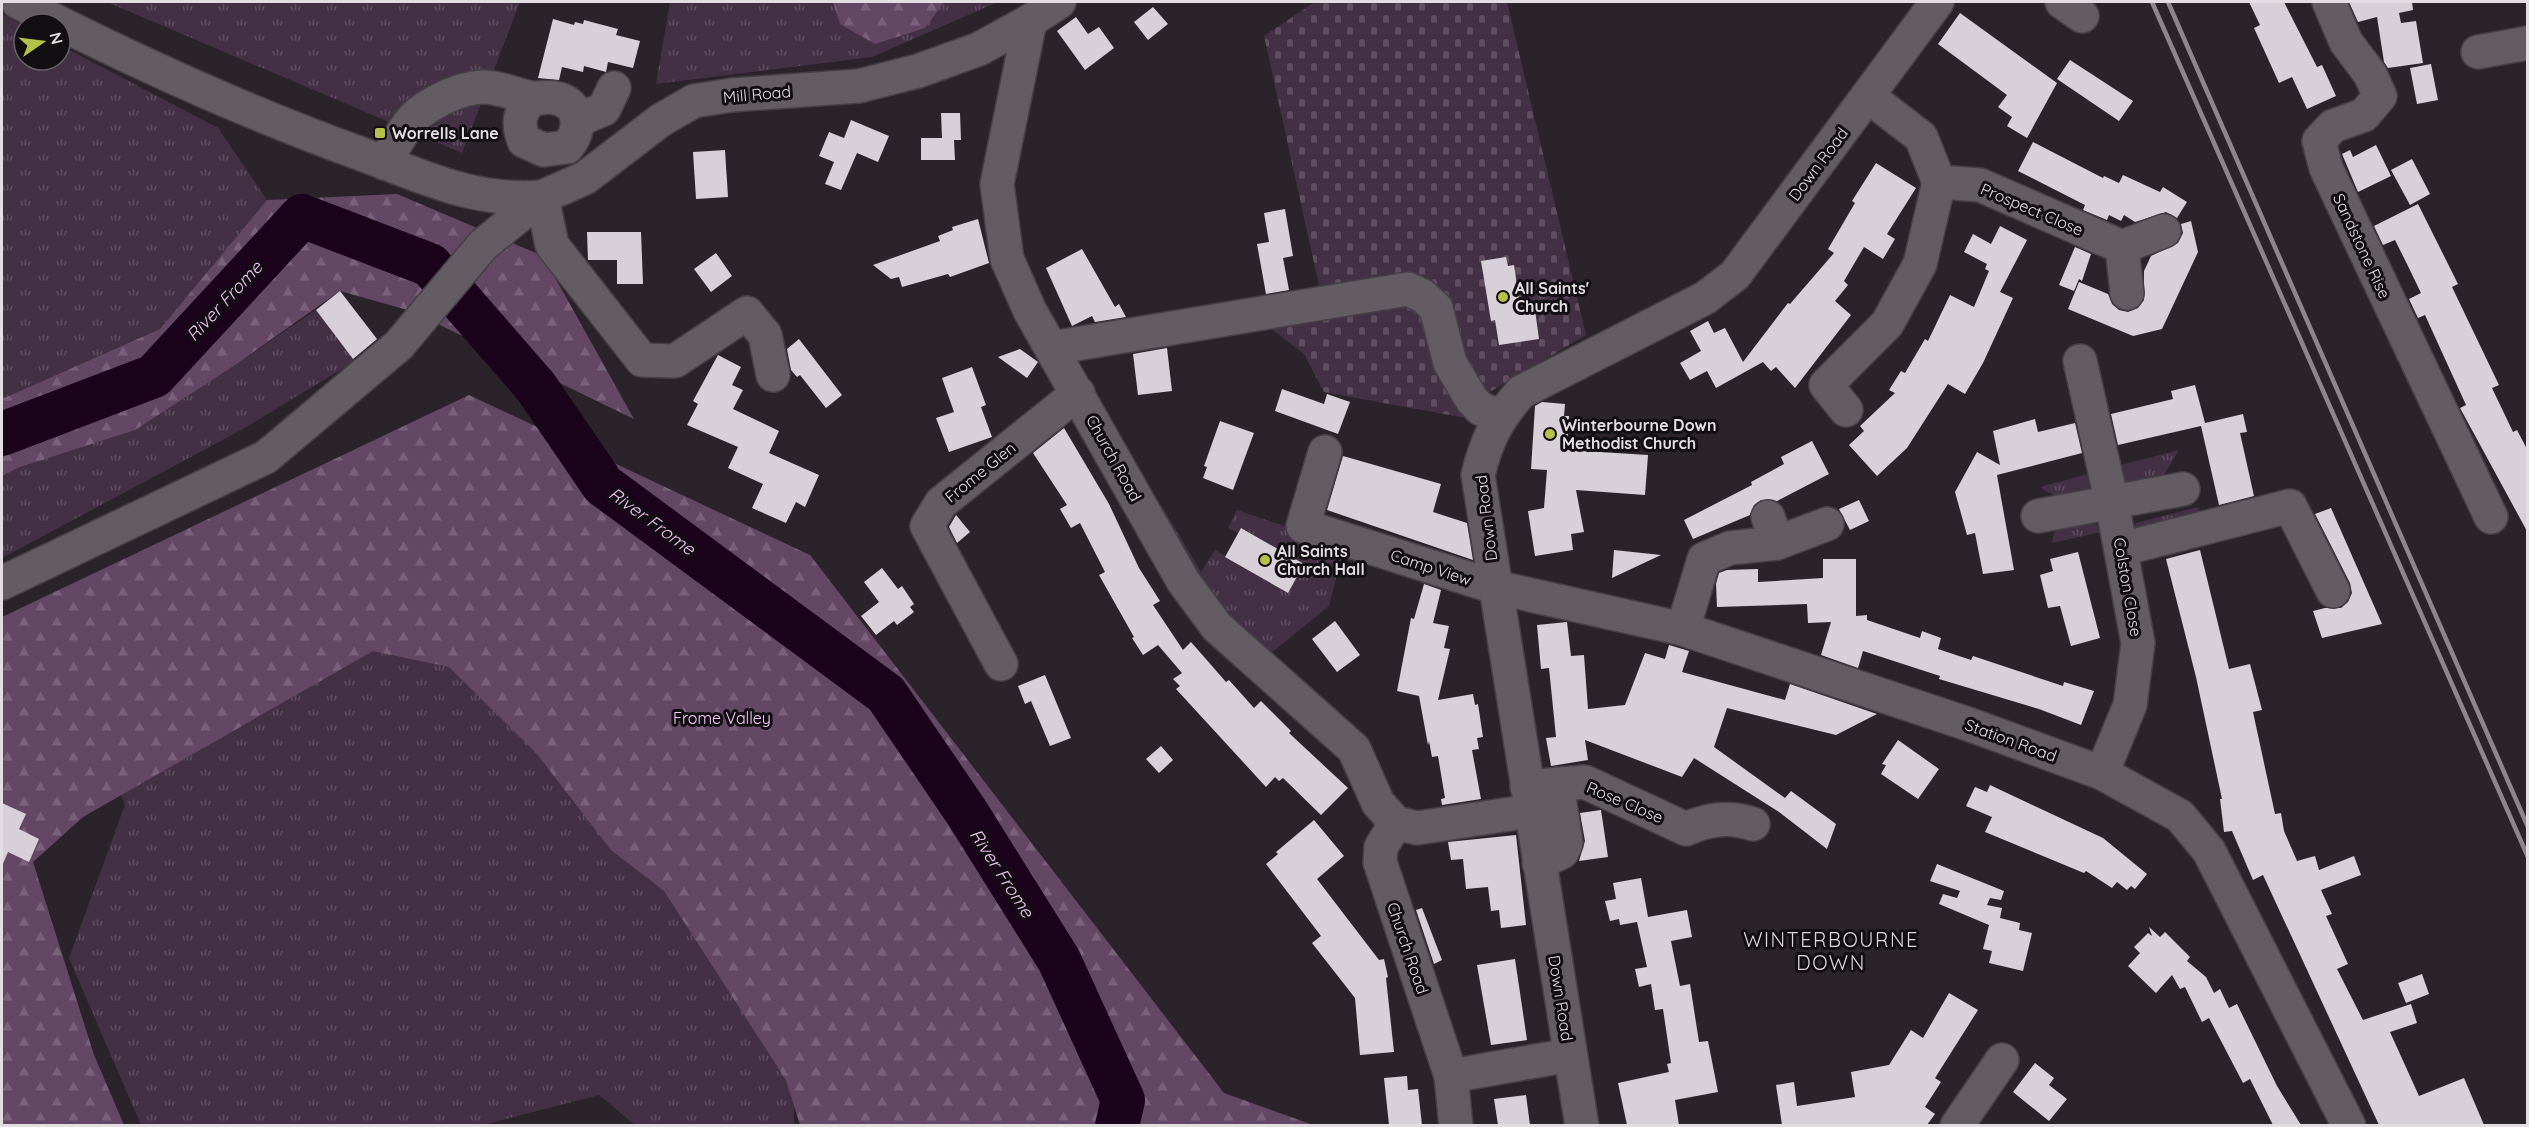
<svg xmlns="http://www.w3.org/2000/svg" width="2529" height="1127" font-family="Quicksand,sans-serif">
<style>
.grass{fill:url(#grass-tufts)}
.forest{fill:url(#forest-firs)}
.cemetery{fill:url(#cemetery-stones)}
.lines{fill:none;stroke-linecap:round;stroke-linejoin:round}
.river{stroke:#1a031b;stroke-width:44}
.building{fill:#d8d0d8}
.minor-casing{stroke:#454045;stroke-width:36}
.minor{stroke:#635c63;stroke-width:33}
.rail{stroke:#8c878c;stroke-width:4.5}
.poi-dot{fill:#b4c24a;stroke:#110f11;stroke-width:2}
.labels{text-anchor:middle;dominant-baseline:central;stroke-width:6;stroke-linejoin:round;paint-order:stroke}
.street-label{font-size:16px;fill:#e2dee2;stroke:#110f11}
.poi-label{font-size:16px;font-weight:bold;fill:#e2dee2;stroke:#110f11;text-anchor:start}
.park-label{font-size:16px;fill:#fcc8fe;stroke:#110f11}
.water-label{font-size:18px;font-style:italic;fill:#f7c3f8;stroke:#110f11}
.quarter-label{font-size:20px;letter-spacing:1.5px;fill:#ddd5dd;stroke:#110f11}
</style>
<defs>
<pattern id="grass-tufts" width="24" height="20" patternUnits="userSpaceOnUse" patternTransform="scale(1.5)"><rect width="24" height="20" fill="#443045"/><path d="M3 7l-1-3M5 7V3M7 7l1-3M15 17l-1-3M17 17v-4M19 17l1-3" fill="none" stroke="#5f4e60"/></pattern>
<pattern id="forest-firs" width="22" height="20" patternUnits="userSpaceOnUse" patternTransform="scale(1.5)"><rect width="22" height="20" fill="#644765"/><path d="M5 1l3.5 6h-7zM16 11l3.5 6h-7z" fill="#7a617b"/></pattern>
<pattern id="cemetery-stones" width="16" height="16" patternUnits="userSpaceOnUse" patternTransform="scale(1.5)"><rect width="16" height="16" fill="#443045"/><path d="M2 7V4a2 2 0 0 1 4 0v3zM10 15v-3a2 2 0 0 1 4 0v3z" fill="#5f4e60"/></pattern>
</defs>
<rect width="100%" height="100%" fill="#2a242a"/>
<g class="grass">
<path d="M 107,2 L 520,2 L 462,153 Z"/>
<path d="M 670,2 L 998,2 L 872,57 L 656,84 Z"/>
<path d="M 2,14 L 24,26 L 24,60 L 60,60 L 60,45 L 218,128 L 267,200 L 160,329 L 2,399 Z"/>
<path d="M 316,310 L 355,361 L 243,429 L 2,558 L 2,476 L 235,365 Z"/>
<path d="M 2179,450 L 2163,476 L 2129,484 L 2118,478 L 2113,467 Z"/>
<path d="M 2095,472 L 2095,482 L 2089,493 C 2070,496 2056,500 2040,487 Z"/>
<path d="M 1161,505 L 1201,572 L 1215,550 L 1287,593 L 1304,564 L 1242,528 L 1238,533 L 1228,528 L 1237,510 L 1344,546 L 1329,606 L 1264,659 L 1251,651 L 1156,518 Z"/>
<path d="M 2198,507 L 2200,517 L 2129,536 L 2136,523 Z"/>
<path d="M 2083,519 L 2096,524 L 2101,532 L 2052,543 C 2054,523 2065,523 2083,519 Z"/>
<path d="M 398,621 L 608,782 L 794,1084 L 794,1125 L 635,1125 L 599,1095 L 483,1125 L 141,1125 L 69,958 L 125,805 L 114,777 Z"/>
</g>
<g class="forest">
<path d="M 833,2 L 944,2 L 925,28 L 875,44 L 840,24 Z"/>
<path d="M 397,194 L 543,256 L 634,419 L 411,311 L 340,291 L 235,365 L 135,430 L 20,467 L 2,476 L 2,399 L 160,329 L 267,200 Z"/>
<path d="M 469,395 L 810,555 L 1224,1093 L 1313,1125 L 800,1125 L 786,1080 L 664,891 L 611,850 L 537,754 L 449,667 L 373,651 L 83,817 L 33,862 L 94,1055 L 124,1125 L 2,1126 L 2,617 Z"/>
</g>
<path class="cemetery" d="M 1315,2 L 1507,2 L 1586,335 L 1488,393 L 1471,419 L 1324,392 L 1304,354 L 1269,327 L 1320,290 L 1264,36 Z"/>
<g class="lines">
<path class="river" d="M 2,434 L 154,376 L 302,216 L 430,265 L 536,387 L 603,485 L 886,694 L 967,813 L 1059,960 L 1123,1100 L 1117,1126"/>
</g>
<g class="building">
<path d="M 2249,2 L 2284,2 L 2317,67 L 2322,65 L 2336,96 L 2307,109 L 2292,77 L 2279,83 L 2254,28 L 2260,25 Z"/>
<path d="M 2349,2 L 2412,2 L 2413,10 L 2399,13 L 2401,23 L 2416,21 L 2423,63 L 2388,68 L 2384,62 L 2377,17 L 2358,22 Z"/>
<path d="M 1153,7 L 1168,24 L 1148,40 L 1134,22 Z"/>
<path d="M 1960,13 L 2057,83 L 2027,138 L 2007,126 L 2012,117 L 1998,107 L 2007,95 L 1938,44 Z"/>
<path d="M 1076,17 L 1088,34 L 1099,27 L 1114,48 L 1085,70 L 1057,31 Z"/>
<path d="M 553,19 L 574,25 L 575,22 L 583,24 L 584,20 L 618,29 L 616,35 L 640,41 L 633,68 L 608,62 L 606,72 L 584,66 L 583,72 L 562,67 L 559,80 L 538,78 Z"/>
<path d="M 2070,60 L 2133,101 L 2119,121 L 2057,79 Z"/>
<path d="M 2431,64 L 2438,100 L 2417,104 L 2410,68 Z"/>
<path d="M 941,113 L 960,113 L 961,140 L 954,140 L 955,160 L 921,160 L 921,138 L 942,138 Z"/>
<path d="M 851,120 L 889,136 L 878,162 L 857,153 L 841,190 L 825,184 L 834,162 L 819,156 L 829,132 L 844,138 Z"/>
<path d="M 2033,142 L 2103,178 L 2104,176 L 2119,183 L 2123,175 L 2160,192 L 2163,187 L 2187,202 L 2177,218 L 2166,212 L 2135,222 L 2124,215 L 2121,221 L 2109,215 L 2107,220 L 2083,210 L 2085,205 L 2018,171 Z"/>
<path d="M 2376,145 L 2391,176 L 2358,192 L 2342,154 L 2350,150 L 2353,157 Z"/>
<path d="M 725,150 L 728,197 L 696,199 L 693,152 Z"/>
<path d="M 2412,159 L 2430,194 L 2410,205 L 2391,170 Z"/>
<path d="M 1876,163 L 1916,188 L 1887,234 L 1895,239 L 1883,259 L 1864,247 L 1844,281 L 1848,285 L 1835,301 L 1851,315 L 1795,388 L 1776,367 L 1771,371 L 1763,362 L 1716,388 L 1707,371 L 1690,380 L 1680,363 L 1701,351 L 1690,331 L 1708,321 L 1714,333 L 1725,328 L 1743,362 L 1788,303 L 1790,304 L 1834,253 L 1828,249 L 1855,203 L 1852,201 Z"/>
<path d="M 2418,204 L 2458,284 L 2452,287 L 2499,385 L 2492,388 L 2513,432 L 2517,430 L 2528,451 L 2528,533 L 2460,408 L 2466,405 L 2425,315 L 2418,318 L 2409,299 L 2421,293 L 2407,264 L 2395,240 L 2383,245 L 2374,226 Z"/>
<path d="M 1285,209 L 1293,256 L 1283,258 L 1289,290 L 1266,294 L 1257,244 L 1269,242 L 1264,213 Z"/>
<path d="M 978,219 L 989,263 L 950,277 L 948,274 L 902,287 L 899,277 L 891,279 L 873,265 L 940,241 L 938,236 L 953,230 L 952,227 Z"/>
<path d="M 2191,221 L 2198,252 L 2162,329 L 2133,336 L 2068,309 L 2079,282 L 2108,294 L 2112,304 L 2119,310 L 2128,312 L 2138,308 L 2144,300 L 2144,271 L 2151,256 L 2178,243 L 2183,233 L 2181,224 Z"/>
<path d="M 2000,226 L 2027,240 L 2000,292 L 2013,298 L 1983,363 L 1965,394 L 1948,384 L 1907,448 L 1877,476 L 1849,445 L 1864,431 L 1860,426 L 1895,393 L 1889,390 L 1901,371 L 1905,373 L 1925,339 L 1928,341 L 1950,295 L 1974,307 L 1989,271 L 1985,269 L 1987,264 L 1964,252 L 1973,234 L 1991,244 Z"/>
<path d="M 587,232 L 641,232 L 643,284 L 617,284 L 617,260 L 588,260 Z"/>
<path d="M 2075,247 L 2091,254 L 2082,281 L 2079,279 L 2074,291 L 2059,285 Z"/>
<path d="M 1082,249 L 1115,307 L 1119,304 L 1126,317 L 1095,322 L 1092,316 L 1072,326 L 1046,268 Z"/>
<path d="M 716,253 L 732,276 L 711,292 L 694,269 Z"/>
<path d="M 1506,257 L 1508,266 L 1514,265 L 1521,312 L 1535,310 L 1539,339 L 1499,345 L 1495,320 L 1491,321 L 1481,261 Z"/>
<path d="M 340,291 L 377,339 L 353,359 L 316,310 Z"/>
<path d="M 799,339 L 842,395 L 826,408 L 800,375 L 797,377 L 791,370 L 787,349 Z"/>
<path d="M 1167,348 L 1172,391 L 1138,395 L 1133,354 Z"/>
<path d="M 1020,349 L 1038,362 L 1027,378 L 998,357 Z"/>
<path d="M 718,355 L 741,367 L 732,385 L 743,390 L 733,409 L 779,431 L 769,453 L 819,475 L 805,507 L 796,502 L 786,523 L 752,508 L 763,484 L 728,468 L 738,447 L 687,425 L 698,404 L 693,401 Z"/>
<path d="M 972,367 L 986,405 L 981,407 L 992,437 L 949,452 L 936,418 L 954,412 L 942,378 Z"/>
<path d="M 2195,385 L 2205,423 L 2243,414 L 2247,432 L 2240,433 L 2254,496 L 2219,505 L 2201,426 L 2118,445 L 2111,414 L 2173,399 L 2171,391 Z"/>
<path d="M 1282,389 L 1324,404 L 1327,394 L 1350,402 L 1338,434 L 1275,411 Z"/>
<path d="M 1542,402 L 1565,404 L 1564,416 L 1569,416 L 1567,450 L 1648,455 L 1645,495 L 1576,490 L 1584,532 L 1571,534 L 1573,550 L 1535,556 L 1528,511 L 1544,508 L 1547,470 L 1531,469 L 1535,406 Z"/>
<path d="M 2035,419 L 2038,432 L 2075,423 L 2082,453 L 1997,475 L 2014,570 L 1983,574 L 1975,533 L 1967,535 L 1955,492 L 1977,452 L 2000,465 L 1993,431 Z"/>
<path d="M 1220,421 L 1254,433 L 1233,490 L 1203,478 L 1207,467 L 1204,466 Z"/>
<path d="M 1064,428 L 1109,504 L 1139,568 L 1160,601 L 1153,605 L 1183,650 L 1191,642 L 1226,682 L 1229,680 L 1254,708 L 1261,701 L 1291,731 L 1289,733 L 1348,788 L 1321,815 L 1283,778 L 1279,781 L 1275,777 L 1266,787 L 1176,689 L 1180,686 L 1173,679 L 1182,673 L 1158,645 L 1143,655 L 1132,638 L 1134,637 L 1099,575 L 1105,572 L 1080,523 L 1071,528 L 1060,509 L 1067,505 L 1033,453 Z"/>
<path d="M 1812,441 L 1829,474 L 1777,501 L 1761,500 L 1754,505 L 1750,515 L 1693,539 L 1684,520 L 1752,485 L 1751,482 L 1784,464 L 1781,457 Z"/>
<path d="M 1343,456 L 1441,484 L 1433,512 L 1467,523 L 1473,560 L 1327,510 Z"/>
<path d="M 1859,500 L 1869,521 L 1850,530 L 1839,509 Z"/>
<path d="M 2331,508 L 2382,624 L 2322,638 L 2313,611 L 2325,608 L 2341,608 L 2348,602 L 2352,593 L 2350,583 L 2315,514 Z"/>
<path d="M 956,515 L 970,532 L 957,543 L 949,527 Z"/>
<path d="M 1241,528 L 1304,564 L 1288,593 L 1225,557 Z"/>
<path d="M 1614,550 L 1661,555 L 1612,578 Z"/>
<path d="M 2200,550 L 2229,669 L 2250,664 L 2262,710 L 2253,712 L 2275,814 L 2281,813 L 2284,831 L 2297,861 L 2315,856 L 2319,870 L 2354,856 L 2361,875 L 2321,890 L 2332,914 L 2326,916 L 2348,964 L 2337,969 L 2363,1020 L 2411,1004 L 2417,1023 L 2390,1032 L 2419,1096 L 2464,1078 L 2484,1125 L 2379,1125 L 2263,875 L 2253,880 L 2232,831 L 2224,832 L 2220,799 L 2222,799 L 2196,677 L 2166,559 Z"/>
<path d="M 2078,552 L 2100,638 L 2071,646 L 2060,606 L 2048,608 L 2040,575 L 2053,571 L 2050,559 Z"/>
<path d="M 1823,559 L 1856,559 L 1856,616 L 1867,615 L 1867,620 L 1920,638 L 1922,631 L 1941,638 L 1938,649 L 1971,660 L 1973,656 L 2063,686 L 2064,682 L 2094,691 L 2081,725 L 2039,709 L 1939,679 L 1940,676 L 1863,651 L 1858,668 L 1821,655 L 1831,622 L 1808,623 L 1807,604 L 1717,607 L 1716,584 L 1719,573 L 1727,570 L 1758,569 L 1758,582 L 1823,578 Z"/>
<path d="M 882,568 L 898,589 L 902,586 L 914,604 L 910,607 L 914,612 L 897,625 L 894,621 L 876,635 L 861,616 L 879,602 L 864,582 Z"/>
<path d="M 1424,584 L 1441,590 L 1433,623 L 1449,626 L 1444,648 L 1450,649 L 1438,700 L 1473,694 L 1475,705 L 1478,704 L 1483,737 L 1477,738 L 1479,749 L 1472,750 L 1481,799 L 1442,805 L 1441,799 L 1445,798 L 1438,756 L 1432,757 L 1429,741 L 1428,745 L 1419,696 L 1397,691 L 1411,618 L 1414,619 Z"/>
<path d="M 1335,621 L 1360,655 L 1337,672 L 1312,639 Z"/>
<path d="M 1567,622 L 1571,656 L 1584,655 L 1588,709 L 1625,705 L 1645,653 L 1665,659 L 1669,645 L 1689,651 L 1682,672 L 1785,700 L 1790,684 L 1877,714 L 1836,735 L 1727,708 L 1714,747 L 1785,798 L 1791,791 L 1836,824 L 1827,849 L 1779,812 L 1694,758 L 1682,777 L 1585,740 L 1588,760 L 1551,766 L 1546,738 L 1556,737 L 1549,668 L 1541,669 L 1537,625 Z"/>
<path d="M 1045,675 L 1071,738 L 1050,746 L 1031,701 L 1025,704 L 1018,686 Z"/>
<path d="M 1898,740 L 1939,769 L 1918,799 L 1881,774 L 1886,765 L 1882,764 Z"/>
<path d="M 1161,746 L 1173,760 L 1159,773 L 1146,759 Z"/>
<path d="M 1990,785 L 2103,838 L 2147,874 L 2135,889 L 2131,886 L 2127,890 L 2117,882 L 2112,888 L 2086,871 L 2084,873 L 1985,832 L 1992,817 L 1966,806 L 1975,787 L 1987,792 Z"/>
<path d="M 2,803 L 26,814 L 19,829 L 39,839 L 29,862 L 8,852 L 2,866 Z"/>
<path d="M 1601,810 L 1608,857 L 1579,861 L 1585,841 L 1580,813 Z"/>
<path d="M 1314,820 L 1344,856 L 1317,879 L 1379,960 L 1384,959 L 1388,977 L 1386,978 L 1394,1052 L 1360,1055 L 1355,998 L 1312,943 L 1321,936 L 1266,864 L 1278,854 L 1276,852 Z"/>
<path d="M 1516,835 L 1526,925 L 1501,928 L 1499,910 L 1491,911 L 1488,887 L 1466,889 L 1463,859 L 1451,860 L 1448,842 Z"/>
<path d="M 1937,864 L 2004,891 L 2001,900 L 1990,898 L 1987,905 L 2002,908 L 2000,918 L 2020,923 L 2019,930 L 2032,933 L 2023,971 L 1989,963 L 1992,951 L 1983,949 L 1989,925 L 1939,904 L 1943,894 L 1957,898 L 1960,891 L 1930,881 Z"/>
<path d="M 1641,878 L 1648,917 L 1687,910 L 1692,937 L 1671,941 L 1680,986 L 1690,984 L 1699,1042 L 1708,1041 L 1718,1092 L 1675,1100 L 1679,1125 L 1627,1125 L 1618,1083 L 1669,1072 L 1667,1064 L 1671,1063 L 1663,1009 L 1655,1010 L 1651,984 L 1639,987 L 1635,969 L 1647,967 L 1637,922 L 1620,925 L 1619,919 L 1610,921 L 1605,901 L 1616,899 L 1613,883 Z"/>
<path d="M 1422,908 L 1442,960 L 1434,964 L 1416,910 Z"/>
<path d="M 2149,927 L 2160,937 L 2165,932 L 2190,957 L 2187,961 L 2206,977 L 2214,993 L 2220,989 L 2229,1008 L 2237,1004 L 2277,1086 L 2301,1125 L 2273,1125 L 2250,1079 L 2243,1083 L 2209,1018 L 2202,1022 L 2185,987 L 2180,989 L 2172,975 L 2156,993 L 2128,966 L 2140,953 L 2134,947 L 2148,933 L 2152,936 Z"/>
<path d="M 1515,959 L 1527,1040 L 1491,1045 L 1477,965 Z"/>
<path d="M 2422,974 L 2429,994 L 2406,1003 L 2398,983 Z"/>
<path d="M 1949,993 L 1978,1010 L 1935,1078 L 1941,1082 L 1925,1107 L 1935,1114 L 1927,1125 L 1782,1125 L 1776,1085 L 1794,1082 L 1797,1106 L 1855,1097 L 1851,1072 L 1889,1065 L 1911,1030 L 1923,1038 Z"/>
<path d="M 2035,1063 L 2054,1078 L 2049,1085 L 2067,1099 L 2049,1121 L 2013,1092 Z"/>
<path d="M 1407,1076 L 1408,1090 L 1418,1089 L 1422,1125 L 1389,1125 L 1384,1078 Z"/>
<path d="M 1526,1095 L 1530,1125 L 1498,1125 L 1494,1099 Z"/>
</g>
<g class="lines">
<g class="minor-casing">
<g id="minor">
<path d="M 18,2 C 131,60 247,113 367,156 C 429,179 474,202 542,197 L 552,245 L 642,360 L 675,361 L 747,313 L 765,335 L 773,375"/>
<path d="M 2062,2 L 2082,16"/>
<path d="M 2329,2 L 2346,42 L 2370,74 L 2380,96 L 2364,115 L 2333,126 L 2319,141 L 2326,168 L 2491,517"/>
<path d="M 1030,21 L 997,184 L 1007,259 L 1030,311 L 1183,581 L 1217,627 L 1354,749 L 1378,803 L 1396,823 L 1417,828 L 1530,811"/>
<path d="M 2478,52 L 2528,43"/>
<path d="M 1869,97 L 1921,137 L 1939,182 L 1980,185 L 2122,247"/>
<path d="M 578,120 L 604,109 L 614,88"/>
<path d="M 384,163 C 394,148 405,124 419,113 C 436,100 461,88 482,87 C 501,87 515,95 532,98 C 540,99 547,96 555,98 C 582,103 582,130 567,147 L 544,150 L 524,141 C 517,123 519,111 533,98"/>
<path d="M 2127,293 L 2122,247 L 2164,231"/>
<path d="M 1052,348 L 1408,289 L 1423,296 L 1436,308 L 1450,363 L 1472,400 L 1481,409 L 1501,416"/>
<path d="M 2080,361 L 2112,503 L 2138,643 L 2130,705 L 2102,773"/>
<path d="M 1846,410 L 1826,385 L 1887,324 L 1920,264 L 1939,182"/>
<path d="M 1325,452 L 1303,526 L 1495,587 L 1683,629 L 1968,724 L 2102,773 L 2180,816 L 2209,851 L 2349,1126"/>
<path d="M 2038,516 L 2183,489"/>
<path d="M 1768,517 L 1777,543"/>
<path d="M 2122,549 L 2290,506 L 2333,591"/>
<path d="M 2,583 L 266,457 L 399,345 L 483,245 L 542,197 L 585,178 L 661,120 L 694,101 L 732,95 L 859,86 L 918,71 L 979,49 L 1030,21 L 1059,2"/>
<path d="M 1683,629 L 1704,559 L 1730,548 L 1777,543 L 1827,524"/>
<path d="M 1001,664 L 927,526 L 941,503 L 1078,393"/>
<path d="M 1527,787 L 1585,782 L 1686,829 C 1709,819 1729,816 1753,824"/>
<path d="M 1396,823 L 1381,847 L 1380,862 L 1451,1076 L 1456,1126"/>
<path d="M 1539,863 L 1562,852 L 1566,843 L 1557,784"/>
<path d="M 1451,1076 L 1570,1055"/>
<path d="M 1582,1126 L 1478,475 C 1487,438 1497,420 1521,392 L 1705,298 L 1735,275 L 1937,2"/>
<path d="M 1957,1126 L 2002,1060"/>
</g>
</g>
<use href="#minor" class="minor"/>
<g class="rail">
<path d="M 2152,2 L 2528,857"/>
<path d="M 2168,2 L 2528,827"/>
</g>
</g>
<g class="poi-dot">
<rect x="374" y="127" width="12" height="12" rx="3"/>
<circle cx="1503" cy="297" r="6"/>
<circle cx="1550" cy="434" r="6"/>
<circle cx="1265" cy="560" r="6"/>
</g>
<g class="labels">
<g class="street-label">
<text transform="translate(757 94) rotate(-5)">Mill Road</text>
<text transform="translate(1818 164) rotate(-53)">Down Road</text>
<text transform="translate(2032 209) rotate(23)">Prospect Close</text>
<text transform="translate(2362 246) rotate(65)">Sandstone Rise</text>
<text transform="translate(1114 458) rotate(61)">Church Road</text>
<text transform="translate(980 472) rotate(-39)">Frome Glen</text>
<text transform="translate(1486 518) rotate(-97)">Down Road</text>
<text transform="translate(1431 567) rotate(18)">Camp View</text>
<text transform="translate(2128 587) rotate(80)">Colston Close</text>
<text transform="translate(2011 740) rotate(20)">Station Road</text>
<text transform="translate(1625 802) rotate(23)">Rose Close</text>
<text transform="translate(1408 948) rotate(71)">Church Road</text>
<text transform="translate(1561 998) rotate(81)">Down Road</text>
</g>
<g class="poi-label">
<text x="392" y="133">Worrells Lane</text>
<text x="1515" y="288">All Saints'<tspan x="1515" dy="18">Church</tspan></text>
<text x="1562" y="425">Winterbourne Down<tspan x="1562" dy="18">Methodist Church</tspan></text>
<text x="1277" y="551">All Saints<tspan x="1277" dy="18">Church Hall</tspan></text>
</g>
<g class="park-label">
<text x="722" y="718">Frome Valley</text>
</g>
<g class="water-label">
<text transform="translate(224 301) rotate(-47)">River Frome</text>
<text transform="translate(652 521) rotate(36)">River Frome</text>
<text transform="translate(1002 873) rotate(57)">River Frome</text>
</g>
<g class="quarter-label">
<text x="1831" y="939">WINTERBOURNE<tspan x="1831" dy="23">DOWN</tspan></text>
</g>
</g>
<rect width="2529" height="1127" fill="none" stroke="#e2dee2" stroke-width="6"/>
<g transform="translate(42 42) rotate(76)"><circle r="28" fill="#110f11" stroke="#656265" stroke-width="1.5"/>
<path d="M0-4.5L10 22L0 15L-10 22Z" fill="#b4c24a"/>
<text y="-9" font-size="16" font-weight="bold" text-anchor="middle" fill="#e2dee2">N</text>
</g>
</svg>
